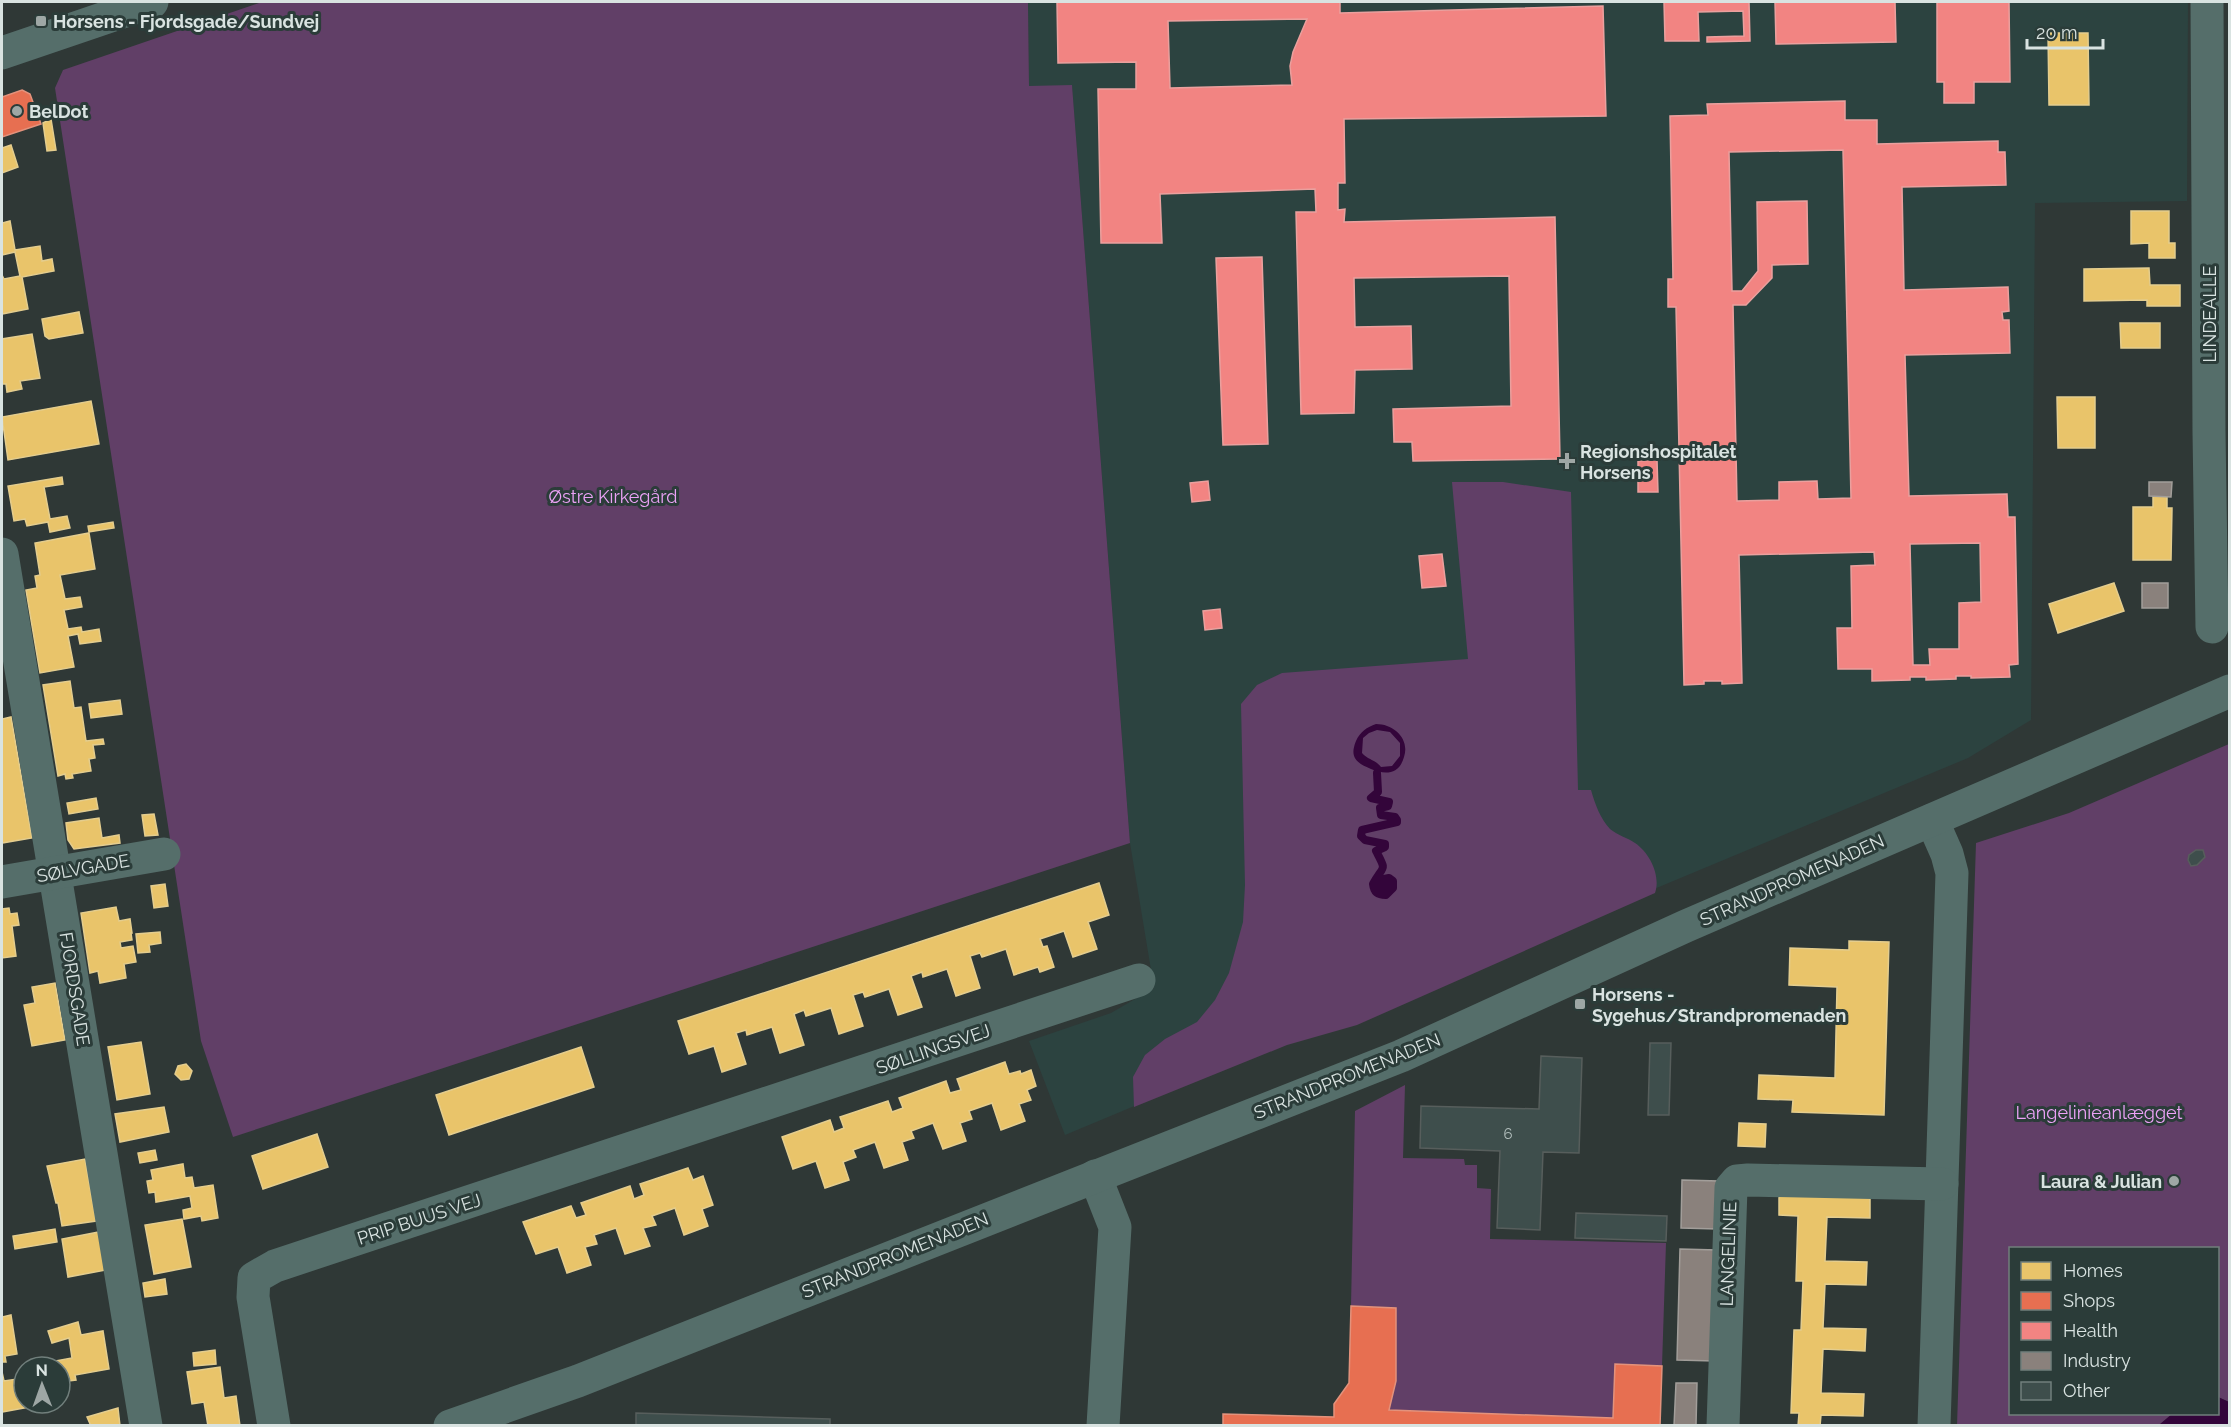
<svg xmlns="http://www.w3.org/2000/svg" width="2231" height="1427" font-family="Raleway,sans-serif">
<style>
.built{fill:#2c4340}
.green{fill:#613f67}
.water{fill:#33053a;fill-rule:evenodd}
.homes{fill:#e9c46a;stroke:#e4cd8e;stroke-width:1.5}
.shops{fill:#e76f51;stroke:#e3927c;stroke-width:1.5}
.health{fill:#f28482;stroke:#eaa09e;stroke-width:1.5;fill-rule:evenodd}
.industry{fill:#8a817c;stroke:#a29e9a;stroke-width:1.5}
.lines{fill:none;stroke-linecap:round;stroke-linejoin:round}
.stream{stroke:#33053a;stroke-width:8}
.building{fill:#3e4e4c;stroke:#575e5c;stroke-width:1.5}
.minor{stroke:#556e6a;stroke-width:33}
.poi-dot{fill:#9ea7a5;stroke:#2b3c39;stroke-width:2}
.labels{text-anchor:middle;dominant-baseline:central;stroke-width:6;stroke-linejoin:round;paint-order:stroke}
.number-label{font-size:15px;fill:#b2bebc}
.poi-label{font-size:18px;font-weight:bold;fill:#d9e3e1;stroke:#2b3c39;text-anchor:start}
.street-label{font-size:18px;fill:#d9e3e1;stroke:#2b3c39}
.park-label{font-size:18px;fill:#eca2f7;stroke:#2b3c39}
</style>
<rect width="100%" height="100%" fill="#2f3836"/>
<path class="built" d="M 1028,2 L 2188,2 L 2187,201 L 2035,203 L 2031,720 L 1968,758 L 1065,1135 L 1029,1041 L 1111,1013 L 1154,988 L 1130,843 L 1072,86 L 1029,87 Z"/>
<g class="green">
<path d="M 262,2 L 1028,2 L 1029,86 L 1072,85 L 1130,843 L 233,1137 L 201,1041 L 55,88 L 63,70 Z"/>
<path d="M 1452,482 L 1503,482 L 1571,492 L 1578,790 L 1591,790 C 1595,804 1600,818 1610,829 C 1617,835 1628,838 1635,843 C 1650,853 1661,876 1655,893 L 1357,1025 L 1287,1045 L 1134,1107 L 1133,1077 L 1145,1055 L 1165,1039 L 1197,1022 L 1215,1000 L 1229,973 L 1243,922 L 1245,885 L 1241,704 L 1257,685 L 1282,673 L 1468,659 Z"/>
<path d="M 2229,744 L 2229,1402 L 2218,1397 L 2218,1248 L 2010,1248 L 2010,1414 L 2172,1414 L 2159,1425 L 1957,1426 L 1976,843 L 2069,813 Z"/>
<path d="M 1405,1085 L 1403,1158 L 1464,1159 L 1465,1165 L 1477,1165 L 1477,1188 L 1491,1189 L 1490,1239 L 1666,1243 L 1662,1366 L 1615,1365 L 1613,1418 L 1389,1410 L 1396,1381 L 1396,1308 L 1351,1306 L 1355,1111 Z"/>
</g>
<g class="water">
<path d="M 1376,724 C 1394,724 1410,739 1404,757 C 1399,775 1385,775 1371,769 C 1357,763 1349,758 1356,741 C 1360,732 1367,727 1376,724 ZM 1377,730 L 1390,732 L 1400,743 L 1400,756 L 1392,766 L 1381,767 C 1376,760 1368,760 1362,753 L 1363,738 L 1369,733 Z"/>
<path d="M 2218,1397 L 2229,1402 L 2229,1425 L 2159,1425 L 2172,1414 L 2218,1414 Z"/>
</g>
<g class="homes">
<path d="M 2048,33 L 2088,33 L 2089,105 L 2049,105 Z"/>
<path d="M 51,119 L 56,150 L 47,151 L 43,123 Z"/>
<path d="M 11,145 L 18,167 L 2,173 L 2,148 Z"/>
<path d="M 2131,211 L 2169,211 L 2169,243 L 2175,243 L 2175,258 L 2149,258 L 2149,243 L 2131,244 Z"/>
<path d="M 10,221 L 15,250 L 40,246 L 42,261 L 52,259 L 54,271 L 22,277 L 28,309 L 2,314 L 2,275 L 4,279 L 20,276 L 15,252 L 2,255 L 2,223 Z"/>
<path d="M 2149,268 L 2150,285 L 2180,285 L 2180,306 L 2147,306 L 2147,300 L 2084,301 L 2084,269 Z"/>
<path d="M 79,312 L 83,333 L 49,339 L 45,336 L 42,319 Z"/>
<path d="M 2120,323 L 2160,323 L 2160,348 L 2121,348 Z"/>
<path d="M 32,334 L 40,378 L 20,381 L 22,389 L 7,392 L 6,384 L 2,384 L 2,339 Z"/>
<path d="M 2057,397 L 2095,397 L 2095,448 L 2058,448 Z"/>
<path d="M 91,401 L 99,444 L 8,460 L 2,417 Z"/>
<path d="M 62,477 L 63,484 L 44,487 L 50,519 L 67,516 L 70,528 L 50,532 L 48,522 L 27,526 L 25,519 L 14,521 L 8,486 Z"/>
<path d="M 2153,496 L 2167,496 L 2167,508 L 2172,508 L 2171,560 L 2133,560 L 2133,507 L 2153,507 Z"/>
<path d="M 113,522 L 114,528 L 89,532 L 88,526 Z"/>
<path d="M 89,533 L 95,569 L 60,575 L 65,599 L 80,597 L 82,607 L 64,610 L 68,629 L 81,627 L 82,632 L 99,629 L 101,641 L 80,644 L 78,634 L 68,636 L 74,667 L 40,673 L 26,590 L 37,588 L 35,576 L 40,575 L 35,543 Z"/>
<path d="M 2114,583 L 2124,611 L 2058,633 L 2049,604 Z"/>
<path d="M 70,681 L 74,708 L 81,707 L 86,741 L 103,739 L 104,744 L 93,745 L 95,758 L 89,759 L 91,771 L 72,774 L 73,778 L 66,779 L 65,774 L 58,776 L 43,685 Z"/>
<path d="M 120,700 L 122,714 L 91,718 L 89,704 Z"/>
<path d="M 11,717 L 32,838 L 2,843 L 2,719 Z"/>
<path d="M 96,798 L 98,809 L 69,814 L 67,803 Z"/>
<path d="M 154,814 L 158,835 L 145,836 L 142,815 Z"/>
<path d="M 99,818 L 102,838 L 119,835 L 120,843 L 74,849 L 68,840 L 66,823 Z"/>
<path d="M 1099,883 L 1109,915 L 1088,922 L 1097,949 L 1073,957 L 1064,931 L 1040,939 L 1043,947 L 1047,946 L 1054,967 L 1040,972 L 1038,967 L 1014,975 L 1006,949 L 982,957 L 980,953 L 970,956 L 980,988 L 956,996 L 947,969 L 923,977 L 922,972 L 911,976 L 922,1007 L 898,1015 L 889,989 L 865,997 L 863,992 L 853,995 L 863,1026 L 839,1034 L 831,1008 L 806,1016 L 804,1010 L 794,1014 L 804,1045 L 780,1053 L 772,1027 L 747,1035 L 746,1030 L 736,1033 L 746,1064 L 722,1072 L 714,1046 L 689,1054 L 678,1021 Z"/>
<path d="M 165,884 L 168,906 L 154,908 L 151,886 Z"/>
<path d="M 116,907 L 119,921 L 130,919 L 132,933 L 131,933 L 132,940 L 120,942 L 121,948 L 133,946 L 136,962 L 124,964 L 126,978 L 100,983 L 98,971 L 90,973 L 81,913 Z"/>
<path d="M 9,908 L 10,914 L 17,913 L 19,925 L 12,926 L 16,956 L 2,958 L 2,909 Z"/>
<path d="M 160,932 L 161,943 L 149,945 L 150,952 L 138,953 L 136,934 Z"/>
<path d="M 1849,941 L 1889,942 L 1884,1115 L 1792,1112 L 1793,1100 L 1758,1099 L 1759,1075 L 1835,1078 L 1837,987 L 1789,985 L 1790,948 L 1849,950 Z"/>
<path d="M 55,983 L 65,1040 L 32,1046 L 24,1005 L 35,1003 L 32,987 Z"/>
<path d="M 141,1042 L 150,1094 L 117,1100 L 108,1047 Z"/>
<path d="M 581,1047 L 594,1087 L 449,1135 L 436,1095 Z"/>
<path d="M 1005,1062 L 1009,1074 L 1020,1071 L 1021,1074 L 1031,1070 L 1036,1086 L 1027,1090 L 1031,1100 L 1019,1104 L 1025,1121 L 1001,1130 L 992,1103 L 969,1111 L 972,1119 L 960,1123 L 966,1141 L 943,1149 L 933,1123 L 911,1131 L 914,1138 L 902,1142 L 908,1160 L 884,1168 L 875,1142 L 853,1150 L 856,1157 L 843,1162 L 849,1180 L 825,1188 L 816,1161 L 793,1169 L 782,1137 L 830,1120 L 834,1132 L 844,1128 L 840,1117 L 888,1101 L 892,1112 L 903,1108 L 899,1098 L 946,1081 L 950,1093 L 961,1090 L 957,1079 Z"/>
<path d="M 186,1064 L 192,1071 L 189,1079 L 181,1080 L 175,1074 L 178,1066 Z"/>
<path d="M 164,1107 L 169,1132 L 120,1142 L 115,1114 Z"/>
<path d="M 1739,1123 L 1766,1124 L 1765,1147 L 1738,1146 Z"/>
<path d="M 317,1134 L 328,1167 L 263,1189 L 252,1156 Z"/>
<path d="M 155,1150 L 157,1160 L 140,1163 L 138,1153 Z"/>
<path d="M 85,1159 L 96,1221 L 62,1226 L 58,1203 L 56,1203 L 47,1166 Z"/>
<path d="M 183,1164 L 185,1178 L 192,1177 L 194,1188 L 213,1185 L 218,1218 L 202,1221 L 201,1216 L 184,1219 L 183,1210 L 192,1208 L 190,1196 L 156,1202 L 155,1192 L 149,1193 L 147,1181 L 153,1180 L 151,1170 Z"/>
<path d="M 688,1168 L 693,1180 L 703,1176 L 713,1205 L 702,1209 L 708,1226 L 684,1235 L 675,1208 L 652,1216 L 656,1225 L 643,1228 L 650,1246 L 625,1254 L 616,1228 L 594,1235 L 597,1244 L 585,1247 L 591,1265 L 567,1273 L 558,1247 L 536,1254 L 523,1222 L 571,1206 L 576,1218 L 586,1215 L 581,1203 L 630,1186 L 634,1199 L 644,1195 L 640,1184 Z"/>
<path d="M 1779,1193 L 1870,1196 L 1870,1218 L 1827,1217 L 1825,1261 L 1867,1262 L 1866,1285 L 1825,1284 L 1823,1328 L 1866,1329 L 1865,1351 L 1823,1349 L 1821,1393 L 1864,1394 L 1863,1416 L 1821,1415 L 1820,1426 L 1798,1426 L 1799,1413 L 1791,1413 L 1794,1330 L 1801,1330 L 1803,1281 L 1796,1281 L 1798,1216 L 1779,1215 Z"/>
<path d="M 182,1219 L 191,1267 L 154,1274 L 145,1225 Z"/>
<path d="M 55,1229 L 57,1242 L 15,1249 L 13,1236 Z"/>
<path d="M 99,1232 L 106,1270 L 68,1277 L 62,1239 Z"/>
<path d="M 165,1279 L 167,1294 L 145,1297 L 143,1283 Z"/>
<path d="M 11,1315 L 17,1354 L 5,1356 L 6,1362 L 2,1362 L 2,1317 Z"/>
<path d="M 78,1322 L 81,1335 L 103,1331 L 109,1369 L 75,1375 L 76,1380 L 60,1382 L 60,1367 L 56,1367 L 55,1361 L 72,1358 L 69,1338 L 52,1343 L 48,1331 Z"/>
<path d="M 215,1350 L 216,1364 L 194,1366 L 193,1353 Z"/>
<path d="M 220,1367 L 224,1398 L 236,1396 L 240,1426 L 208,1426 L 204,1402 L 192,1404 L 187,1372 Z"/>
<path d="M 2,1372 L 4,1381 L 24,1378 L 24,1403 L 29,1403 L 30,1407 L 2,1412 Z"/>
<path d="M 118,1408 L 120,1426 L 91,1426 L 87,1417 Z"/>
</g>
<g class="shops">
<path d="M 22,90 L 30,94 L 41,124 L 2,137 L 2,97 Z"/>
<path d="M 1351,1306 L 1396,1308 L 1396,1381 L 1389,1410 L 1613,1418 L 1615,1364 L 1662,1366 L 1660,1426 L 1223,1426 L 1223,1414 L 1334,1417 L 1334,1404 L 1349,1383 Z"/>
</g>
<g class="health">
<path d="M 1057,2 L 1340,2 L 1340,13 L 1603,6 L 1606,116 L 1344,119 L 1345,183 L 1338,183 L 1338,210 L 1345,209 L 1344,222 L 1555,217 L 1560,459 L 1413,461 L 1412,442 L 1394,442 L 1393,409 L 1511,406 L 1509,276 L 1354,278 L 1355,327 L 1411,326 L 1412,369 L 1355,370 L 1354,413 L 1301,414 L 1296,212 L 1316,212 L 1315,189 L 1160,194 L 1162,243 L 1101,243 L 1098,89 L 1136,89 L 1136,62 L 1058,63 ZM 1307,19 L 1293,52 L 1290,66 L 1292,85 L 1170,88 L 1168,21 Z"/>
<path d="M 1664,2 L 1749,2 L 1750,41 L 1707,42 L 1707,37 L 1744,36 L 1743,11 L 1698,12 L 1699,41 L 1665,41 Z"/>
<path d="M 1775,2 L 1895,2 L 1896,42 L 1776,44 Z"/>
<path d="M 1937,2 L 2009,2 L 2010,82 L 1974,82 L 1974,103 L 1944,103 L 1944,82 L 1937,82 Z"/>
<path d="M 1845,101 L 1845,120 L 1877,120 L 1877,144 L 1998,141 L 1998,152 L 2005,152 L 2006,185 L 1902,187 L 1904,290 L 2008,287 L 2009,311 L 2002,312 L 2003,320 L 2009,320 L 2010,353 L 1905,355 L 1909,496 L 2007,494 L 2008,517 L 2015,517 L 2018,664 L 2009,665 L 2010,677 L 1971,678 L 1971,676 L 1956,676 L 1956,679 L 1926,680 L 1926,677 L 1910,677 L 1910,680 L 1872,681 L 1872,669 L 1838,669 L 1837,628 L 1852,628 L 1851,566 L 1875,565 L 1874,552 L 1739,555 L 1742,683 L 1722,684 L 1722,681 L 1704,681 L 1704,684 L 1684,685 L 1676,307 L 1668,307 L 1668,279 L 1673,279 L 1670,116 L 1708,115 L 1707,104 ZM 1843,150 L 1851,498 L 1818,499 L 1817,481 L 1779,482 L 1779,500 L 1737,501 L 1733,305 L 1746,305 L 1772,278 L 1772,265 L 1808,264 L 1807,201 L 1757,202 L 1758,271 L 1742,291 L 1732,291 L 1729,152 ZM 1980,543 L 1981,602 L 1959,603 L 1959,649 L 1929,649 L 1930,665 L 1913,665 L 1910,544 Z"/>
<path d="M 1262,257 L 1268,444 L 1223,445 L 1216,258 Z"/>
<path d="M 1657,460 L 1658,492 L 1638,492 L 1638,461 Z"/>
<path d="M 1208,481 L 1210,500 L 1192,502 L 1190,483 Z"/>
<path d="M 1442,554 L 1446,586 L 1422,588 L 1419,556 Z"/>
<path d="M 1220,609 L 1222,628 L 1205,630 L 1203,611 Z"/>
</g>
<g class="industry">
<path d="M 2149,482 L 2172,482 L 2171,497 L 2149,496 Z"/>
<rect x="2142" y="583" width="26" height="25"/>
<path d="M 1682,1180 L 1719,1181 L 1717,1229 L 1681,1228 Z"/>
<path d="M 1680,1249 L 1717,1250 L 1714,1361 L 1677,1360 Z"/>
<path d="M 1676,1383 L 1697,1383 L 1696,1426 L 1674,1426 Z"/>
</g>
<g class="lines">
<path class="stream" d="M 1377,773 L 1378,792 L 1371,798 L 1389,802 L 1388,806 L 1380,808 L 1381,815 L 1395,817 L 1397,820 L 1397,822 L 1362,830 L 1361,836 L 1365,840 L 1385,844 L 1385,847 L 1376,851 C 1387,872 1384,864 1373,884 C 1374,892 1377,895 1386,895 L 1393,888 L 1393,881 L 1389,878 L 1379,880 L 1379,889 L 1388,889 L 1390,886 L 1387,882 L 1383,884 L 1385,887"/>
</g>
<g class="building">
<path d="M 2196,850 L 2203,850 L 2205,857 L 2197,865 L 2191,866 L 2188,860 L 2189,855 Z"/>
<path d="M 1650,1043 L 1671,1043 L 1669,1115 L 1648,1115 Z"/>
<path d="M 1541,1056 L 1582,1058 L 1579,1153 L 1543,1152 L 1540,1230 L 1497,1228 L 1500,1151 L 1420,1148 L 1421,1106 L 1539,1109 Z"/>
<path d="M 1576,1213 L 1667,1216 L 1666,1241 L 1575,1238 Z"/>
<path d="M 636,1413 L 830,1419 L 830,1426 L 636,1426 Z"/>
</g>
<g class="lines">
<g class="minor">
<path d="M 2207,2 L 2209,432 L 2212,627"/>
<path d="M 2,53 L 152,2"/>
<path d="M 2,554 L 146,1426"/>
<path d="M 1932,820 L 1947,854 L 1952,873 L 1934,1426"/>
<path d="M 2,882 L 164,854"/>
<path d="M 1095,1176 L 1115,1227 L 1103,1426"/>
<path d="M 274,1426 L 253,1297 L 254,1278 L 275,1266 L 1139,980"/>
<path d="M 450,1426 L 578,1381 L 1401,1056 L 1686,926 L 2230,691"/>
<path d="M 1723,1426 L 1731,1188 L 1737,1181 L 1748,1180 L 1942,1184"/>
</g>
</g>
<g class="poi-dot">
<rect x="35" y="15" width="12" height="12" rx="3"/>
<circle cx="17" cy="111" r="6"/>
<path d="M1564 452h6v6h6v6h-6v6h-6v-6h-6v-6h6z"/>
<rect x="1574" y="998" width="12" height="12" rx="3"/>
<circle cx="2174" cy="1181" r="6"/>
</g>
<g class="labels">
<g class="number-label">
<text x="1508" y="1134">6</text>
</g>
<g class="poi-label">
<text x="53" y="21">Horsens - Fjordsgade/Sundvej</text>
<text x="29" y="111">BelDot</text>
<text x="1580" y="451">Regionshospitalet<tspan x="1580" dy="21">Horsens</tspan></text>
<text x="1592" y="994">Horsens -<tspan x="1592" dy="21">Sygehus/Strandpromenaden</tspan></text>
<text x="2162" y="1181" text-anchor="end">Laura &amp; Julian</text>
</g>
<g class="street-label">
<text transform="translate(2209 314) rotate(-90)">LINDEALLE</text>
<text transform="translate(83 868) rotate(-10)">SØLVGADE</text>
<text transform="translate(1792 880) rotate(-24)">STRANDPROMENADEN</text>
<text transform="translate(75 989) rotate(81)">FJORDSGADE</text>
<text transform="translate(933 1049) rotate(-19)">SØLLINGSVEJ</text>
<text transform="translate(1347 1076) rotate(-22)">STRANDPROMENADEN</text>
<text transform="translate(419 1219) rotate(-18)">PRIP BUUS VEJ</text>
<text transform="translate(1728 1254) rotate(-88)">LANGELINIE</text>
<text transform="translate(895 1255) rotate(-22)">STRANDPROMENADEN</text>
</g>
<g class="park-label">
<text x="613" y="496">Østre Kirkegård</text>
<text x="2099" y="1112">Langelinieanlægget</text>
</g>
</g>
<rect width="2231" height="1427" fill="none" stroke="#d9e3e1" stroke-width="6"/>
<rect x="2009" y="1247" width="210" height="168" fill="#2b3c39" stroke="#717f7c" stroke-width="1.5"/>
<rect x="2021" y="1262" width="30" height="18" fill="#e9c46a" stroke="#717f7c" stroke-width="1.5"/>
<text x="2063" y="1277" font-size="18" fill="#d9e3e1">Homes</text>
<rect x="2021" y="1292" width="30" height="18" fill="#e76f51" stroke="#717f7c" stroke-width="1.5"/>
<text x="2063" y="1307" font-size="18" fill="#d9e3e1">Shops</text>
<rect x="2021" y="1322" width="30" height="18" fill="#f28482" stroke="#717f7c" stroke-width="1.5"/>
<text x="2063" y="1337" font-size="18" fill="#d9e3e1">Health</text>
<rect x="2021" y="1352" width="30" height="18" fill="#8a817c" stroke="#717f7c" stroke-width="1.5"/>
<text x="2063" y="1367" font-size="18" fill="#d9e3e1">Industry</text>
<rect x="2021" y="1382" width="30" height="18" fill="#3e4e4c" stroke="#717f7c" stroke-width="1.5"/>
<text x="2063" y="1397" font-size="18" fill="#d9e3e1">Other</text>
<g transform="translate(42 1385) rotate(359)"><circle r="28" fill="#2b3c39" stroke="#717f7c" stroke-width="1.5"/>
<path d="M0-4.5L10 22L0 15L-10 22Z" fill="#9ea7a5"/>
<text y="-9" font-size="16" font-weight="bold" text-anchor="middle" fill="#d9e3e1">N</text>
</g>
<path d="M2027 39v9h76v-9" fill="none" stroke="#d9e3e1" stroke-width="3"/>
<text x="2036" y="39" font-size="18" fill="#d9e3e1" stroke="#2b3c39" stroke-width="4.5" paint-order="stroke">20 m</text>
</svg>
